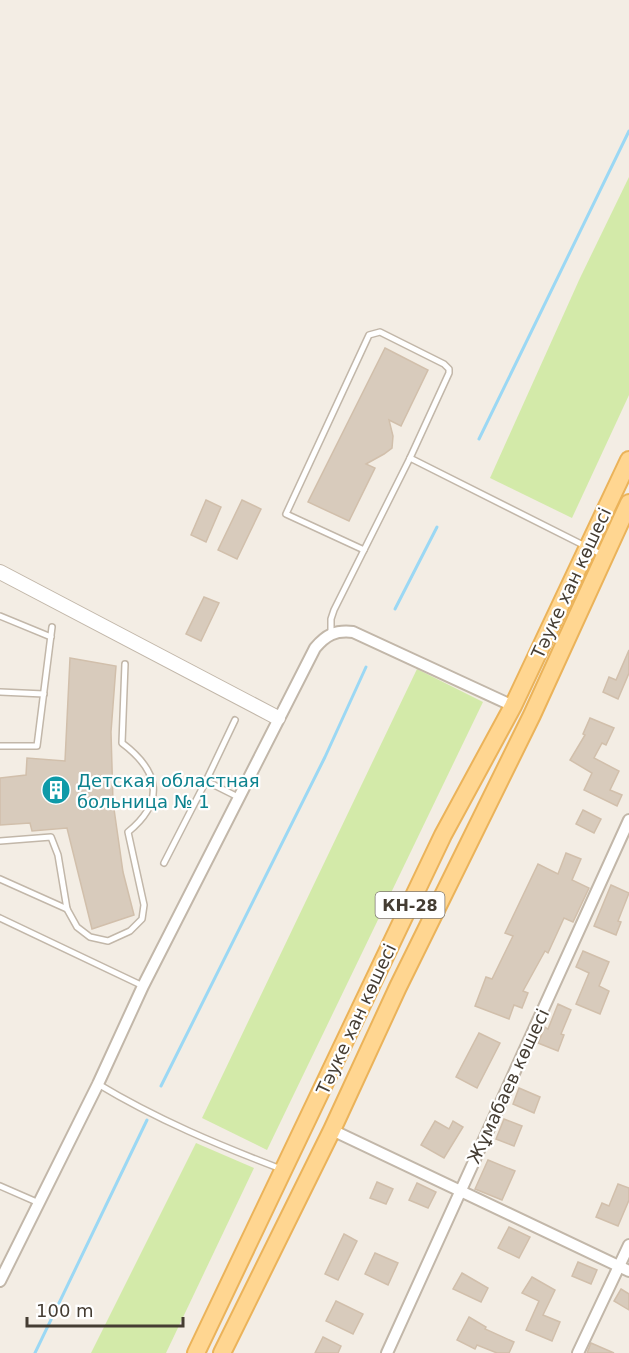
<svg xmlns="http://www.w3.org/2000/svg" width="629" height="1353" font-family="'DejaVu Sans',sans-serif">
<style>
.green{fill:#d3eaa9}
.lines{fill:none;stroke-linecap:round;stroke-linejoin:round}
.stream{stroke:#9bd8f4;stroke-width:3}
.building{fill:#d8cbbc;stroke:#d1bfab;stroke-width:1.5}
.service-casing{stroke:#c2b7a9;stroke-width:8}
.minor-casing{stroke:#c2b7a9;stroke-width:14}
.tertiary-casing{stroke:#c2b7a9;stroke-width:16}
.primary-casing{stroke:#ebb35a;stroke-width:20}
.service{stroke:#fff;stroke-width:5}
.minor{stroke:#fff;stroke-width:10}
.tertiary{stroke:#fff;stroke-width:14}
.primary{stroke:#ffd691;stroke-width:16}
.labels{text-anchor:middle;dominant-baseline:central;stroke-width:4.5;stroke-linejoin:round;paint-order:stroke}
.shield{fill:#fff;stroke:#7d7770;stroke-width:1.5}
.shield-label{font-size:16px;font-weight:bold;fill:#453d33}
.street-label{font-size:18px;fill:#453d33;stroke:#fff}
.culture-label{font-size:18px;fill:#0d838f;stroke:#fff;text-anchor:start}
</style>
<rect width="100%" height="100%" fill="#f3ede4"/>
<g class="green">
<path d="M 629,177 L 629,395 L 572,518 L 490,478 L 580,278 Z"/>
<path d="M 417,669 L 483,702 L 267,1150 L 202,1118 Z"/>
<path d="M 196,1143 L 254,1168 L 166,1353 L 91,1353 Z"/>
</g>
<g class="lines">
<g class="stream">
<path d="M 479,439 L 629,131"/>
<path d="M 395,609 L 437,527"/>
<path d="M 161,1086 L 325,757 L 366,667"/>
<path d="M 35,1353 L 147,1120"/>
</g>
</g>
<g class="building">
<path d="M 385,348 L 428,370 L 401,426 L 389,420 L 393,436 L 392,448 L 384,454 L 366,464 L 375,468 L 349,521 L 308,502 Z"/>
<path d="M 206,500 L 221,507 L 206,542 L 191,535 Z"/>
<path d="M 242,500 L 261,509 L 237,559 L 218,550 Z"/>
<path d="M 204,597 L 219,603 L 201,641 L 186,634 Z"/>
<path d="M 629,650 L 629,673 L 618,699 L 603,692 L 609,677 L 616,680 Z"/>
<path d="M 70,658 L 116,666 L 111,732 L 113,802 L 123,872 L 134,915 L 92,929 L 67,828 L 32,831 L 30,823 L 0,825 L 0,778 L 26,775 L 27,758 L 65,761 Z"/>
<path d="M 590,718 L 614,728 L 606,745 L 602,743 L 594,758 L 619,771 L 610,790 L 622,795 L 617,806 L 584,790 L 592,773 L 570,760 L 585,735 L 583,734 Z"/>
<path d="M 583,810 L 601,819 L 594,833 L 576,824 Z"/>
<path d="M 566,853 L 581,859 L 572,880 L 589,888 L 573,922 L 564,918 L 548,953 L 545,951 L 523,991 L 528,993 L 522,1008 L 514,1005 L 509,1019 L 475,1006 L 486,977 L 492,979 L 513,936 L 505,933 L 538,864 L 558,874 Z"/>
<path d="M 611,885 L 629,893 L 618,921 L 621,922 L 616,935 L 594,926 Z"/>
<path d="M 583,951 L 609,962 L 599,986 L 609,991 L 600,1014 L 576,1004 L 589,973 L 576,967 Z"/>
<path d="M 558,1004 L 571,1010 L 561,1034 L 564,1035 L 558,1051 L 538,1043 L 545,1027 L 548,1029 Z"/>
<path d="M 479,1033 L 500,1043 L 477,1088 L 456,1077 Z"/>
<path d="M 519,1088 L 540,1097 L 534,1113 L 513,1104 Z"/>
<path d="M 504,1119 L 522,1126 L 514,1146 L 496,1139 Z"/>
<path d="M 435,1121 L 449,1129 L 453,1121 L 463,1127 L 444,1158 L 421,1145 Z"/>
<path d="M 488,1160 L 515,1171 L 502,1200 L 475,1189 Z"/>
<path d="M 377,1182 L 393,1189 L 386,1204 L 370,1198 Z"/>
<path d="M 417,1183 L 436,1192 L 428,1208 L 409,1200 Z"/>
<path d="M 618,1184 L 629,1188 L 629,1200 L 618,1226 L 596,1217 L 602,1203 L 609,1206 Z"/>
<path d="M 509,1227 L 530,1237 L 519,1258 L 498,1248 Z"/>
<path d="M 344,1234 L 357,1241 L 338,1280 L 325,1274 Z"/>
<path d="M 375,1253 L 398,1263 L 388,1285 L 365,1274 Z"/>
<path d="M 578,1262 L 597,1270 L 591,1284 L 572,1276 Z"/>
<path d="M 462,1273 L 488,1288 L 481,1302 L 453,1289 Z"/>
<path d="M 532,1277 L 555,1290 L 543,1315 L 560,1322 L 552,1341 L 526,1330 L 539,1301 L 522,1293 Z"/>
<path d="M 621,1289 L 629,1294 L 629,1310 L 614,1301 Z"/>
<path d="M 336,1301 L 363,1314 L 353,1334 L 326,1321 Z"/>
<path d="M 469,1317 L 486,1327 L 485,1329 L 514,1342 L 509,1353 L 497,1353 L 477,1345 L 475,1349 L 457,1340 Z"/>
<path d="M 323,1337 L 341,1346 L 338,1353 L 315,1353 Z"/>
<path d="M 591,1343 L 614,1353 L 587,1353 Z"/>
</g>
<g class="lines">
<g class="service-casing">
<g id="service">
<path d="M 364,550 L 286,514 L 369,335 L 380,332 L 444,364 L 449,369 L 449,373 L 410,458"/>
<path d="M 0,616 L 51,637"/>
<path d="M 331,633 L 331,619 L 334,610 L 410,458 L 603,555"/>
<path d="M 0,692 L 44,694"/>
<path d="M 235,720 L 206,781 L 238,797"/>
<path d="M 0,746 L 37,746 L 52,627"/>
<path d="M 0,841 L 51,837 L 58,855 L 67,909 L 77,927 L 90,937 L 108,941 L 130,931 L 142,919 L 144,905 L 128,832 C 166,801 159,771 122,743 L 125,664"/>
<path d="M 164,863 L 206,781"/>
<path d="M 0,879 L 67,909"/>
<path d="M 0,918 L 143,986"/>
<path d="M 98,1084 C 156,1119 218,1145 281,1169"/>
<path d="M 0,1186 L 39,1203"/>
</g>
</g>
<g class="minor-casing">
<g id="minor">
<path d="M 332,1130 L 629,1271"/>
<path d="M 0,1281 L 98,1084 L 143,986 L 315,648 C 326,635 335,630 353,632 L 513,706"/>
<path d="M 387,1353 L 629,820"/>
<path d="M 578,1353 L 629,1245"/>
</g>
</g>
<g class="tertiary-casing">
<path id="tertiary" d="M 0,572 L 278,718"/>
</g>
<g class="primary-casing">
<g id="primary">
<path d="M 196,1353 L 443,835 L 513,706 L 629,460"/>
<path d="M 222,1353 L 332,1130 L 398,987 L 532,715 L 629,503"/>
</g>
</g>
<use href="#service" class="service"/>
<use href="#minor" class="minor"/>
<use href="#tertiary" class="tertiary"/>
<use href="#primary" class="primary"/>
</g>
<defs>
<g id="building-disc" transform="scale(1.5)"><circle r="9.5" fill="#0f9aa8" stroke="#fff"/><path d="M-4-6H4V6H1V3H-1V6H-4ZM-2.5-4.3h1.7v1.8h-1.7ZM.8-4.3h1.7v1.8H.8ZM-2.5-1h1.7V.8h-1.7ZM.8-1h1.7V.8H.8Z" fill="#fff"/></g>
</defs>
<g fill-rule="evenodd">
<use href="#building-disc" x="56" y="790"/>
</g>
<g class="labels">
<rect class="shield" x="375.5" y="892" width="69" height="26" rx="4.5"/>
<g class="shield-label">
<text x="410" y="905">КН-28</text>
</g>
<g class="street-label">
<text transform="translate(571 583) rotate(-65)">Тәуке хан көшесі</text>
<text transform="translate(356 1019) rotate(-65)">Тәуке хан көшесі</text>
<text transform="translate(508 1086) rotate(-65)">Жұмабаев көшесі</text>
</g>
<g class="culture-label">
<text x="77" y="780">Детская областная<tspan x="77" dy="21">больница № 1</tspan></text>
</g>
</g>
<path d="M27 1317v9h156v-9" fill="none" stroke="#453d33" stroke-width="3"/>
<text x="36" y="1317" font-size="18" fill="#453d33" stroke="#ffffff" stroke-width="4.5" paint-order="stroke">100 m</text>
</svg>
